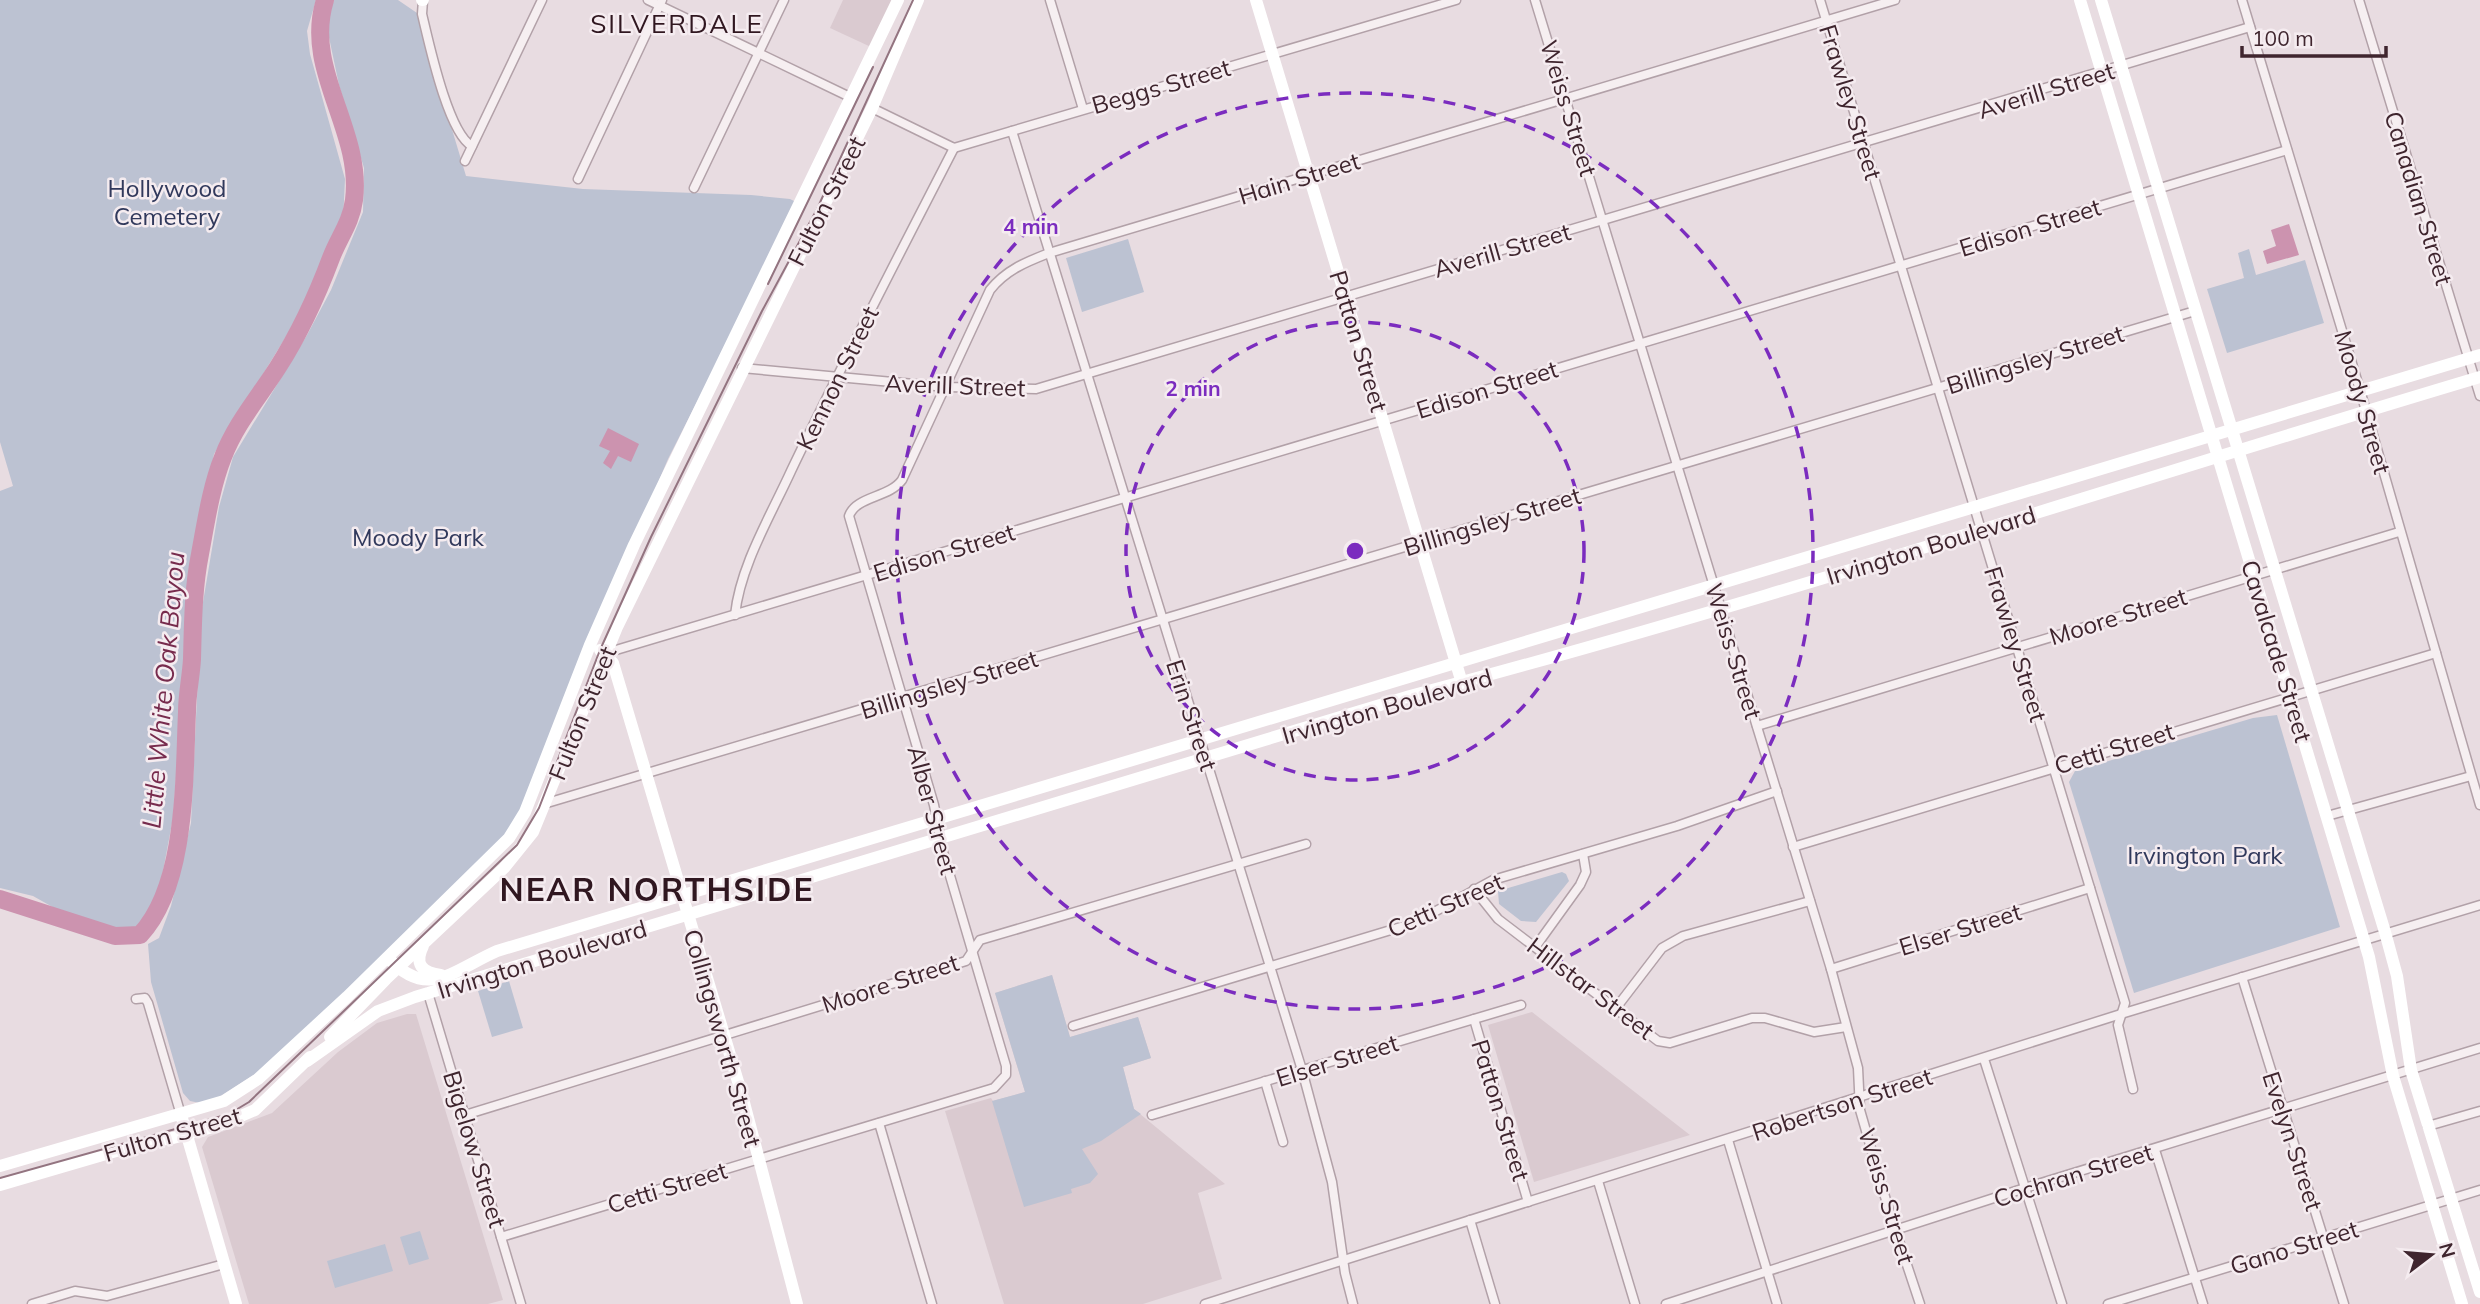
<svg xmlns="http://www.w3.org/2000/svg" width="2480" height="1304" font-family="Mulish,sans-serif">
<style>
.built{fill:#dacad0}
.green{fill:#bcc2d2}
.water{fill:#cc93af}
.lines{fill:none;stroke-linecap:round;stroke-linejoin:round}
.river{stroke:#cc93af;stroke-width:18}
.street-casing{stroke:#b2a1a8;stroke-width:11}
.street{stroke:#f6eff1;stroke-width:8}
.secondary{stroke:#fff;stroke-width:12}
.tram{stroke:#937480;stroke-width:2}
.ring{fill:none;stroke:#7b2cbf;stroke-width:3.5;stroke-dasharray:12 9}
.labels{text-anchor:middle;dominant-baseline:central;stroke-width:5;stroke-linejoin:round;paint-order:stroke}
.street-label{font-size:24px;fill:#3f252e;stroke:#f5ecf0}
.park-label{font-size:24px;fill:#31395c;stroke:#f5ecf0}
.neighbourhood-label{font-size:26px;letter-spacing:2px;fill:#301720;stroke:#f5ecf0}
.water-label{font-size:26px;font-style:italic;fill:#772b4d;stroke:#f5ecf0}
.district-label{font-size:32px;font-weight:bold;letter-spacing:2px;fill:#301720;stroke:#f5ecf0}
.centre{fill:#7b2cbf;stroke:#f5ecf0;stroke-width:3.5}
.ring-label{font-size:21px;text-anchor:middle;font-weight:bold;fill:#7b2cbf;stroke:#f5ecf0;stroke-width:5;stroke-linejoin:round;paint-order:stroke}
</style>
<rect width="100%" height="100%" fill="#e8dce1"/>
<g class="built">
<path d="M 843,0 L 893,0 L 871,47 L 830,28 Z"/>
<path d="M 1052,975 L 1070,1037 L 1138,1017 L 1151,1058 L 1123,1067 L 1134,1109 L 1225,1184 L 1198,1193 L 1222,1279 L 1143,1304 L 1004,1304 L 945,1111 L 991,1098 L 993,1101 L 1025,1092 L 995,993 Z"/>
<path d="M 1532,1012 L 1690,1135 L 1534,1182 L 1488,1025 Z"/>
<path d="M 407,1014 L 416,1014 L 503,1300 L 488,1304 L 249,1304 L 202,1147 L 208,1137 L 272,1113 L 338,1052 L 377,1023 Z"/>
</g>
<g class="green">
<path d="M 0,0 L 316,0 L 307,31 L 310,54 L 345,179 L 343,222 L 314,291 L 214,454 L 192,566 L 173,818 L 161,882 L 151,910 L 137,931 L 97,927 L 74,919 L 33,896 L 0,888 L 0,491 L 13,486 L 0,442 Z"/>
<path d="M 334,0 L 398,0 L 417,13 L 466,176 L 583,189 L 751,195 L 790,199 L 798,203 L 668,459 L 515,823 L 469,876 L 263,1069 L 219,1097 L 200,1103 L 190,1101 L 183,1093 L 151,982 L 148,944 L 159,938 L 171,906 L 191,823 L 201,614 L 219,507 L 233,457 L 307,335 L 331,290 L 363,212 L 364,168 L 339,85 L 326,23 Z"/>
<path d="M 1128,239 L 1144,292 L 1082,312 L 1066,258 Z"/>
<path d="M 2249,249 L 2256,275 L 2305,260 L 2324,323 L 2227,353 L 2207,289 L 2244,278 L 2238,253 Z"/>
<path d="M 2277,715 L 2340,927 L 2134,993 L 2069,782 L 2075,771 L 2253,718 Z"/>
<path d="M 1562,872 L 1566,874 L 1569,881 L 1536,922 L 1521,921 L 1499,904 L 1498,891 Z"/>
<path d="M 1052,975 L 1070,1037 L 1138,1017 L 1151,1058 L 1123,1067 L 1134,1109 L 1141,1114 L 1101,1141 L 1082,1149 L 1098,1174 L 1090,1183 L 1071,1189 L 1072,1193 L 1024,1207 L 992,1101 L 1025,1092 L 995,993 Z"/>
<path d="M 509,981 L 523,1028 L 492,1037 L 478,991 Z"/>
<path d="M 420,1231 L 429,1259 L 409,1265 L 400,1237 Z"/>
<path d="M 385,1244 L 393,1271 L 335,1288 L 327,1261 Z"/>
</g>
<g class="water">
<path d="M 2289,224 L 2299,255 L 2267,264 L 2263,251 L 2276,246 L 2271,230 Z"/>
<path d="M 608,428 L 639,444 L 631,462 L 618,456 L 611,469 L 603,463 L 610,451 L 599,446 Z"/>
</g>
<g class="lines">
<path class="river" d="M 0,899 L 115,936 L 140,935 C 187,885 184,777 187,712 C 187,694 191,677 192,659 C 193,624 193,589 200,554 C 206,522 211,487 223,457 C 236,423 259,397 278,367 C 301,331 316,298 331,258 C 339,237 351,223 354,200 C 363,130 303,70 325,0"/>
<g class="street-casing">
<g id="street">
<path d="M 423,0 L 422,14 C 429,43 448,133 472,146"/>
<path d="M 648,0 L 852,98"/>
<path d="M 1050,0 L 1083,109"/>
<path d="M 1535,0 L 1831,969 L 1858,1068 L 1860,1110 L 1890,1214 L 1920,1304"/>
<path d="M 1820,0 L 2125,1003 L 2118,1025 L 2133,1089"/>
<path d="M 2242,0 L 2360,390 L 2480,805"/>
<path d="M 2359,0 L 2480,396"/>
<path d="M 872,108 L 954,148 L 1456,0"/>
<path d="M 1012,131 L 1302,1070 L 1332,1182 L 1345,1273 L 1353,1304"/>
<path d="M 465,161 L 542,0"/>
<path d="M 578,179 L 662,0"/>
<path d="M 694,188 L 784,0"/>
<path d="M 742,368 L 946,387 L 1036,389 L 2250,27"/>
<path d="M 735,615 C 740,566 771,515 791,471 C 843,362 899,255 954,148"/>
<path d="M 606,653 L 2287,150"/>
<path d="M 1757,726 L 2399,532"/>
<path d="M 547,803 L 2195,311"/>
<path d="M 2327,816 L 2471,776"/>
<path d="M 1793,847 L 2436,653"/>
<path d="M 1474,889 L 1498,919 L 1658,1041 L 1670,1043 L 1752,1018 L 1765,1018 L 1814,1032 L 1846,1027"/>
<path d="M 1536,946 L 1580,885 L 1586,872 L 1583,854"/>
<path d="M 1831,969 L 2090,888"/>
<path d="M 2242,977 L 2344,1304"/>
<path d="M 428,993 L 521,1304"/>
<path d="M 136,999 L 145,998 L 148,1003 L 181,1115"/>
<path d="M 1616,1008 L 1662,948 L 1683,936 L 1810,901"/>
<path d="M 1474,1019 L 1528,1202"/>
<path d="M 1073,1026 L 1414,923 L 1493,880 L 1677,826 L 1777,791"/>
<path d="M 1984,1059 L 2062,1304"/>
<path d="M 1265,1081 L 1283,1142"/>
<path d="M 465,1115 L 966,961 L 980,940 L 1306,844"/>
<path d="M 1152,1115 L 1521,1005"/>
<path d="M 879,1123 L 932,1304"/>
<path d="M 2428,1126 L 2480,1111"/>
<path d="M 1728,1140 L 1777,1304"/>
<path d="M 2155,1150 L 2203,1304"/>
<path d="M 1598,1181 L 1635,1304"/>
<path d="M 1470,1220 L 1495,1304"/>
<path d="M 501,1237 L 994,1088 L 1006,1075 L 1006,1066 L 943,852 L 934,805 L 849,516 C 856,496 889,498 902,480 L 990,290 C 1006,270 1026,262 1049,253 L 1895,0"/>
<path d="M 32,1304 L 75,1291 L 107,1296 L 224,1264"/>
<path d="M 1205,1304 L 2121,1014 L 2480,905"/>
<path d="M 1666,1304 L 2025,1188 L 2480,1048"/>
<path d="M 2108,1304 L 2480,1190"/>
</g>
</g>
<use href="#street" class="street"/>
<g class="secondary">
<path d="M 422,0 L 423,0"/>
<path d="M 1256,0 L 1462,683"/>
<path d="M 2080,0 L 2369,957 L 2393,1076 L 2462,1304"/>
<path d="M 2101,0 L 2385,932 L 2397,976 L 2411,1070 L 2480,1292"/>
<path d="M 600,650 L 613,663 L 742,1095 L 797,1304"/>
<path d="M 423,946 C 414,964 422,973 441,975"/>
<path d="M 388,958 C 428,1000 452,971 497,951 L 2480,355"/>
<path d="M 330,1037 L 386,979 L 504,868 L 533,832 L 617,627 L 872,108 L 918,0"/>
<path d="M 307,1061 L 378,1011 L 415,997 L 1410,696 C 1770,601 2124,483 2480,377"/>
<path d="M 181,1115 L 236,1304"/>
<path d="M 0,1166 L 224,1101 L 258,1079 L 347,997 L 509,838 L 525,812 L 590,645 L 634,545 L 898,0"/>
<path d="M 0,1185 L 147,1142 L 173,1138 L 220,1125 L 255,1110 L 310,1057"/>
</g>
<g class="tram">
<path d="M 768,284 L 873,67"/>
<path d="M 0,1178 L 229,1114 L 249,1102 L 517,845 L 539,808 L 600,650 L 651,537 L 762,311 L 817,209 L 913,0"/>
</g>
</g>
<g class="ring">
<circle cx="1355" cy="551" r="229"/>
<circle cx="1355" cy="551" r="458"/>
</g>
<g class="labels">
<g class="street-label">
<text transform="translate(1161 86) rotate(-16)">Beggs Street</text>
<text transform="translate(2046 90) rotate(-17)">Averill Street</text>
<text transform="translate(1851 102) rotate(73)">Frawley Street</text>
<text transform="translate(1569 108) rotate(73)">Weiss Street</text>
<text transform="translate(1299 178) rotate(-17)">Hain Street</text>
<text transform="translate(2419 198) rotate(73)">Canadian Street</text>
<text transform="translate(826 201) rotate(-63)">Fulton Street</text>
<text transform="translate(2030 227) rotate(-17)">Edison Street</text>
<text transform="translate(1502 250) rotate(-16)">Averill Street</text>
<text transform="translate(1359 341) rotate(73)">Patton Street</text>
<text transform="translate(2035 359) rotate(-17)">Billingsley Street</text>
<text transform="translate(837 378) rotate(-64)">Kennon Street</text>
<text transform="translate(955 385) rotate(2)">Averill Street</text>
<text transform="translate(1487 389) rotate(-17)">Edison Street</text>
<text transform="translate(2363 402) rotate(74)">Moody Street</text>
<text transform="translate(1492 521) rotate(-17)">Billingsley Street</text>
<text transform="translate(1931 545) rotate(-17)">Irvington Boulevard</text>
<text transform="translate(944 552) rotate(-17)">Edison Street</text>
<text transform="translate(2118 616) rotate(-17)">Moore Street</text>
<text transform="translate(2016 644) rotate(73)">Frawley Street</text>
<text transform="translate(1734 651) rotate(73)">Weiss Street</text>
<text transform="translate(2277 651) rotate(73)">Cavalcade Street</text>
<text transform="translate(949 684) rotate(-17)">Billingsley Street</text>
<text transform="translate(1387 706) rotate(-16)">Irvington Boulevard</text>
<text transform="translate(582 713) rotate(-68)">Fulton Street</text>
<text transform="translate(1192 715) rotate(72)">Erin Street</text>
<text transform="translate(2114 748) rotate(-17)">Cetti Street</text>
<text transform="translate(933 810) rotate(75)">Alber Street</text>
<text transform="translate(1445 905) rotate(-24)">Cetti Street</text>
<text transform="translate(1960 929) rotate(-17)">Elser Street</text>
<text transform="translate(542 959) rotate(-17)">Irvington Boulevard</text>
<text transform="translate(890 983) rotate(-18)">Moore Street</text>
<text transform="translate(1591 988) rotate(37)">Hillstar Street</text>
<text transform="translate(723 1038) rotate(74)">Collingsworth Street</text>
<text transform="translate(1337 1060) rotate(-17)">Elser Street</text>
<text transform="translate(1842 1104) rotate(-18)">Robertson Street</text>
<text transform="translate(1501 1110) rotate(73)">Patton Street</text>
<text transform="translate(172 1134) rotate(-16)">Fulton Street</text>
<text transform="translate(2293 1141) rotate(72)">Evelyn Street</text>
<text transform="translate(475 1149) rotate(73)">Bigelow Street</text>
<text transform="translate(2073 1175) rotate(-17)">Cochran Street</text>
<text transform="translate(667 1187) rotate(-17)">Cetti Street</text>
<text transform="translate(1887 1196) rotate(73)">Weiss Street</text>
<text transform="translate(2294 1247) rotate(-17)">Gano Street</text>
</g>
<g class="park-label">
<text x="167" y="188">Hollywood<tspan x="167" dy="28">Cemetery</tspan></text>
<text x="418" y="537">Moody Park</text>
<text x="2205" y="855">Irvington Park</text>
</g>
<g class="neighbourhood-label">
<text x="677" y="23">SILVERDALE</text>
</g>
<g class="water-label">
<text transform="translate(163 690) rotate(-85)">Little White Oak Bayou</text>
</g>
<g class="district-label">
<text x="657" y="889">NEAR NORTHSIDE</text>
</g>
</g>
<circle cx="1355" cy="551" r="10" class="centre"/>
<g class="ring-label">
<text x="1031" y="234">4 min</text>
<text x="1193" y="396">2 min</text>
</g>
<g transform="translate(2431 1255) rotate(74)" stroke="#f5ecf0" stroke-width="5" paint-order="stroke">
<path d="M0-5L12 26L0 18L-12 26Z" fill="#3f252e"/>
<text y="-10" font-size="19" font-weight="bold" text-anchor="middle" fill="#3f252e">N</text>
</g>
<path d="M2242 46v10h144v-10" fill="none" stroke="#3f252e" stroke-width="3.5"/>
<text x="2252" y="46" font-size="21" fill="#3f252e" stroke="#f5ecf0" stroke-width="5" paint-order="stroke">100 m</text>
</svg>
